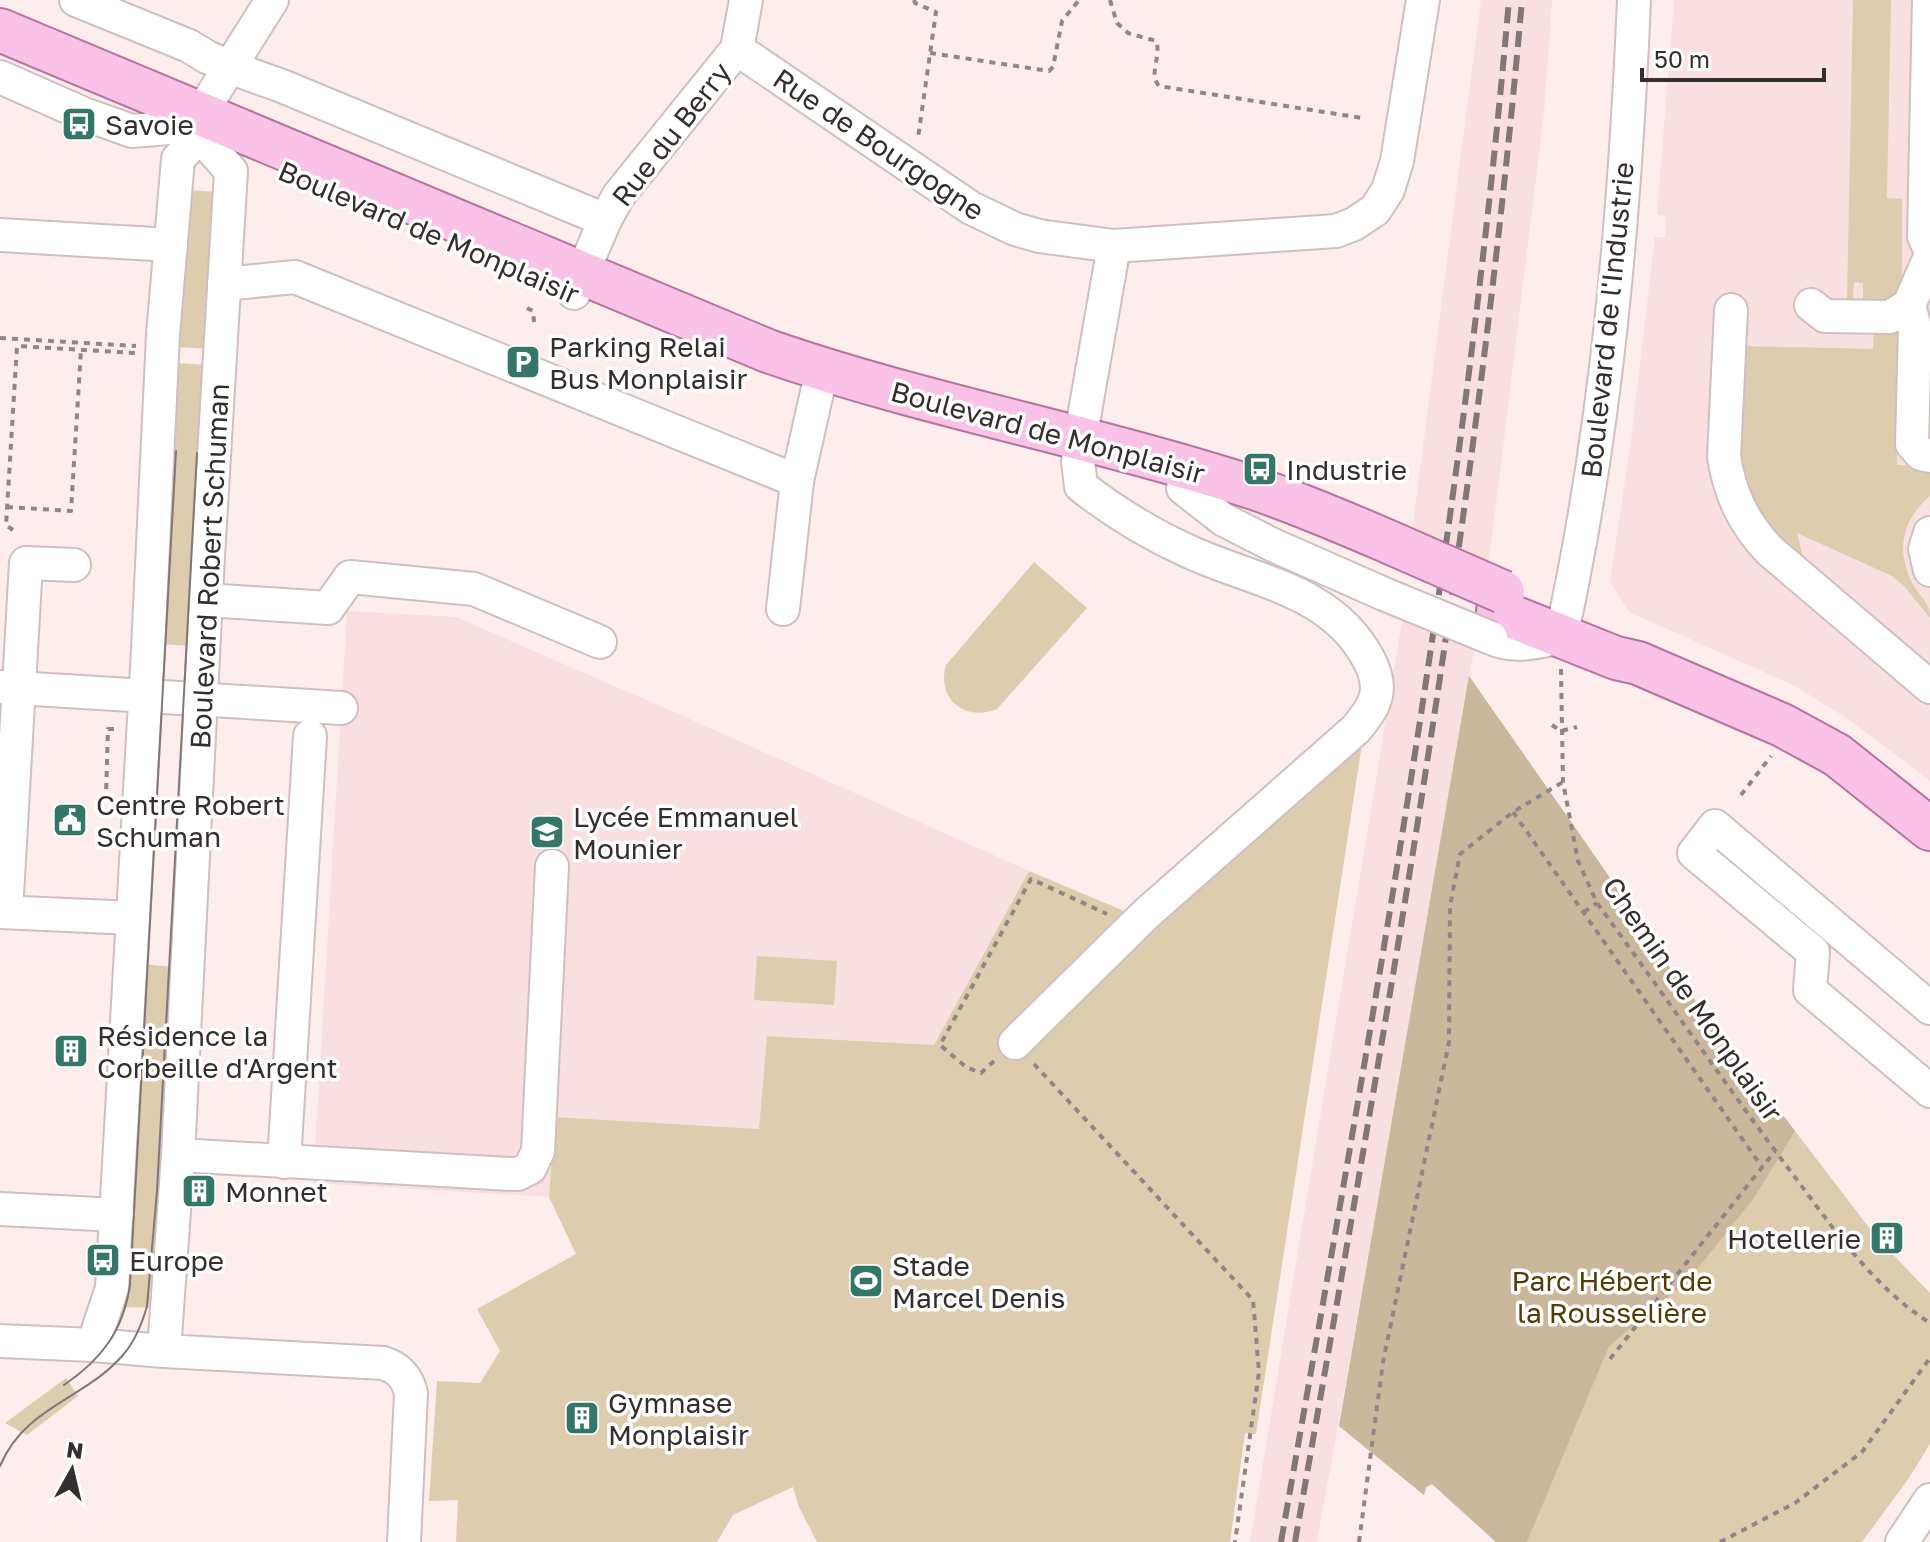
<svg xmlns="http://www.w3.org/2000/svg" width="1930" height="1542" font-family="'Golos Text',sans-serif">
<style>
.built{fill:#fadfe0}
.green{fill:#deccaf}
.forest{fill:#cbb89c}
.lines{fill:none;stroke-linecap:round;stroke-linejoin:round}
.minor-casing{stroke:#d0bfc0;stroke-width:36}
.major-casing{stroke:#b4749c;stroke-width:46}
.path{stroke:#918585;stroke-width:4;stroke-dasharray:6 6;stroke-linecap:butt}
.minor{stroke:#fff;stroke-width:32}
.major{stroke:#fbc2e7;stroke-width:42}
.tram{stroke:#827777;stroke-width:2}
.rail{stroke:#827777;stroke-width:6;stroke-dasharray:16 8;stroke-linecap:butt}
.minor-bridge-casing{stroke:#d0bfc0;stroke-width:36;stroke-linecap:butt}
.major-bridge-casing{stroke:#b4749c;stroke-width:46;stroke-linecap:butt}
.minor-bridge{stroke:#fff;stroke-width:32}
.major-bridge{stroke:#fbc2e7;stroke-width:42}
.labels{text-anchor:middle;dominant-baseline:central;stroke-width:7;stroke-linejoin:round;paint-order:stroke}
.poi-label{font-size:28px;fill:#352e2e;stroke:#fff;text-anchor:start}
.street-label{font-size:28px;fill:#352e2e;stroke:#fff}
.park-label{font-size:28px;fill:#553b05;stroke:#fff}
</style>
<rect width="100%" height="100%" fill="#feeded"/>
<g class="built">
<path d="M 1481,0 L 1552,0 L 1544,113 L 1489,562 L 1412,531 Z"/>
<path d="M 1674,0 L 1930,0 L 1930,781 L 1848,719 L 1795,686 L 1629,612 L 1610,582 L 1631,440 L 1655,237 L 1665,237 L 1666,216 L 1657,215 Z"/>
<path d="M 347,611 L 456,617 L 674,712 L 1029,871 L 934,1045 L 767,1036 L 760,1129 L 555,1117 L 549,1197 L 313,1183 Z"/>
<path d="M 1402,621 L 1474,650 L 1432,901 L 1317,1542 L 1250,1542 Z"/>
</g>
<g class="green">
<path d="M 1853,0 L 1891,0 L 1887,198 L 1902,199 L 1902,290 L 1892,303 L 1863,307 L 1863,283 L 1854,282 L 1853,300 L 1847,300 Z"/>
<path d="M 186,190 L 219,192 L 210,349 L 176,347 Z"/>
<path d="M 1874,326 L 1901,327 L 1897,465 L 1930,466 L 1930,496 C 1901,521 1895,552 1914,586 C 1921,598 1930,603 1930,618 L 1904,586 L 1892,576 L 1797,533 L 1803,557 C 1727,506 1739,427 1741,346 L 1873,349 Z"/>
<path d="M 176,363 L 209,365 L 193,646 L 159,644 Z"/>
<path d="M 1034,562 L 1087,608 L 997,709 C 965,722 936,699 946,665 Z"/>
<path d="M 1469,676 L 1606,872 L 1655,948 L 1877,1238 L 1930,1293 L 1930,1444 L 1909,1478 L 1862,1542 L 1496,1542 L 1432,1484 L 1426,1487 L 1424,1495 L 1339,1426 Z"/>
<path d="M 1364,731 L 1256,1434 L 1245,1433 L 1230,1542 L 817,1542 L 799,1507 L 793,1487 L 733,1515 L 717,1542 L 456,1542 L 458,1500 L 429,1501 L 437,1381 L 480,1383 L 500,1351 L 477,1309 L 576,1254 L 549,1197 L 555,1117 L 759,1129 L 767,1036 L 934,1045 L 1029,871 L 1129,913 Z"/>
<path d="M 757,956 L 837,961 L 834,1005 L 754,1000 Z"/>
<path d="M 141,964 L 175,967 L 157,1308 L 120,1307 Z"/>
<path d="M 66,1378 L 78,1396 L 27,1435 L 5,1423 Z"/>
</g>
<path class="forest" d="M 1469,676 L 1606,872 L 1655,948 L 1795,1131 L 1754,1198 L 1687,1282 L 1609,1346 L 1527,1542 L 1496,1542 L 1432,1484 L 1426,1487 L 1424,1495 L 1339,1426 Z"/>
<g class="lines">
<g class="minor-casing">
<g id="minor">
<path d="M 76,0 L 189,46 L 207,57 L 229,67 L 282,86 L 605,220"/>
<path d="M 1929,0 L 1924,236 L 1930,250"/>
<path d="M 737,49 L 971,208 L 1015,229 L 1039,236 L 1114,246 L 1336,231 L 1354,224 L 1375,210 L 1388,190 L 1397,161 L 1423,0"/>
<path d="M 0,77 L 84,114 L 132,131 L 180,127"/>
<path d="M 200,136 L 231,171 L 208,556 L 178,1155 L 164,1351 L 383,1363 C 399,1368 407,1377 411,1393 L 404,1542"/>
<path d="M 0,235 L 171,245"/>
<path d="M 224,284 L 295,277 L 797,481"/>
<path d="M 574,293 L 605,220 L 619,195 L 737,49 L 746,0"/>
<path d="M 1811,305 L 1825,316 L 1890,317 L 1909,305 L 1930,257"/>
<path d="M 1909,305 L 1915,328 L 1912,444 L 1921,454 L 1930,456"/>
<path d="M 1731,310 L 1724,457 C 1730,495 1744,523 1769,550 L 1930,687"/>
<path d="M 1183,488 L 1224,520 L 1273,545 L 1384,594"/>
<path d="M 1930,533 L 1925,549 L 1930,570"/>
<path d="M 206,600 L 328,608 L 350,577 L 474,589 L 600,642"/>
<path d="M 783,609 L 797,481 L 818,388"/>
<path d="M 1491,638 C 1515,649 1536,642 1561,637 C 1607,428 1625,213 1634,0"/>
<path d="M 0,687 L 341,708"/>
<path d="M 0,912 L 133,918"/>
<path d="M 6,912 L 26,563 L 74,565"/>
<path d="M 1930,1008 L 1715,826 L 1694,853 L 1813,952 L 1810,990 L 1930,1091"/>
<path d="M 1015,1043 L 1146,914 L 1356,729 C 1376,705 1385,689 1368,658 C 1331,590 1256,582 1190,552 C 1152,535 1114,512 1081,486 L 1078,461 L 1080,440 L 1114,246"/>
<path d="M 178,1155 L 511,1174 L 518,1174 L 530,1168 L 538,1151 L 552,866"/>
<path d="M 284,1162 L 310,736"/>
<path d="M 0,1209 L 117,1215"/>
<path d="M 0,1341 L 93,1345 L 112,1288 L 148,649 L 163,335 L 178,159 L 200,136 L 211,97 L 272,0"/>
<path d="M 93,1345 L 164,1351"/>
<path d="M 1902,1542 L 1930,1500"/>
</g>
</g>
<g class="major-casing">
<g id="major">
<path d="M 0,30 L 768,351 C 927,406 1094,436 1254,488 C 1300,504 1345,523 1389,542"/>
<path d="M 1498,611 L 1616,658 L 1638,663 L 1782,725 L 1837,755 L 1930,829"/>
</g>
</g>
<g class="path">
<path d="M 914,0 L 915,3 L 936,12 L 918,138"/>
<path d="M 1110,0 L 1117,23 L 1128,33 L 1156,41 C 1162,56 1148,73 1159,86 L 1362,118"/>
<path d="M 930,53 L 1049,71 L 1053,67 L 1062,21 L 1079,0"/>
<path d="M 527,308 L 533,311 L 534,322"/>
<path d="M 0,338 L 136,346"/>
<path d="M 7,507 L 71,511 L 81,350"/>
<path d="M 13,530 L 6,525 L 17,346 L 135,353"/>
<path d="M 1561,669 L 1563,782 L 1578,861 L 1597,903 C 1663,993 1726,1086 1794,1176 C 1834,1229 1873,1287 1930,1323"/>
<path d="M 1552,725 L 1561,731 L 1577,727"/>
<path d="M 1741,795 L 1771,756"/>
<path d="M 101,796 L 106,796 L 108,729 L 116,729"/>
<path d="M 1513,812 L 1762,1167"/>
<path d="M 1584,912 L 1597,903"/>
<path d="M 994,1061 L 981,1073 L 966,1067 L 940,1045 L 1031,879 L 1107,914"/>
<path d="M 1034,1064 L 1253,1300 L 1259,1372 L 1235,1542"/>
<path d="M 1610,1359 L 1775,1151"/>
<path d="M 1359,1542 L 1383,1362 L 1449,1042 L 1450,906 L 1460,854 L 1513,812 L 1563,782"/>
<path d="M 1720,1542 L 1795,1503 L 1862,1452 L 1930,1358"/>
</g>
<use href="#minor" class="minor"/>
<use href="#major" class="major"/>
<g class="tram">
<path d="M 64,1385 C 102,1359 123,1331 130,1285 L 176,451"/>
<path d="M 0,1466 C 25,1406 84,1400 123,1355 C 135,1341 142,1324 147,1306 L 157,1191 L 197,453"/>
</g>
<g class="rail">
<path d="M 1281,1542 C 1371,1030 1464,518 1509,0"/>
<path d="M 1295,1542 C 1385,1030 1477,518 1522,0"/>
</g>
<g class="minor-bridge-casing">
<path id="minor-bridge" d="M 1384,594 L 1491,638"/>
</g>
<g class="major-bridge-casing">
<path id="major-bridge" d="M 1389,542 L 1503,592"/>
</g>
<use href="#minor-bridge" class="minor-bridge"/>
<use href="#major-bridge" class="major-bridge"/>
</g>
<defs>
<g id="bus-square" transform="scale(1.8)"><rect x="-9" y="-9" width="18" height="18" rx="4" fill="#347769" stroke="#fff"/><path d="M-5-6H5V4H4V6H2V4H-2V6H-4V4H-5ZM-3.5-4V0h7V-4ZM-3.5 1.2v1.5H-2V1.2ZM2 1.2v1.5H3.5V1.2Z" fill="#fff"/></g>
<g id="parking-square" transform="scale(1.8)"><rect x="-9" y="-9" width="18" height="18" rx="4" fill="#347769" stroke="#fff"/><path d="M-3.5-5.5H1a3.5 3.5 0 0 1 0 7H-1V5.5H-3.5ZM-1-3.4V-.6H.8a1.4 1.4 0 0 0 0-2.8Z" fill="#fff"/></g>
<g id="civic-square" transform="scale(1.8)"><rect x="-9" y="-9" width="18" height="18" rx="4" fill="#347769" stroke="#fff"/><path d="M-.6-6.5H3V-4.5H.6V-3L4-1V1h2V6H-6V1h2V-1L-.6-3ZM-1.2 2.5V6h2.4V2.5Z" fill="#fff"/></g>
<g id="school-square" transform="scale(1.8)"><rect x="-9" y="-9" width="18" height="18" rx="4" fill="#347769" stroke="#fff"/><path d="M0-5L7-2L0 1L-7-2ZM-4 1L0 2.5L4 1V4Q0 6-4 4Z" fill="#fff"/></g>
<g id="building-square" transform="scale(1.8)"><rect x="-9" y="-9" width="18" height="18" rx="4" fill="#347769" stroke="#fff"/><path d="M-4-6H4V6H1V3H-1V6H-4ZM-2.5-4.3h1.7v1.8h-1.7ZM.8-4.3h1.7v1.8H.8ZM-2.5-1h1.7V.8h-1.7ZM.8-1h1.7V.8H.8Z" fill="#fff"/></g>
<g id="stadium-square" transform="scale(1.8)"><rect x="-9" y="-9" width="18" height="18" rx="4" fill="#347769" stroke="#fff"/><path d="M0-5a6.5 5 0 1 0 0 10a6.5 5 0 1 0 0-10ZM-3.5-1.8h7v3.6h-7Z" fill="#fff"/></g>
</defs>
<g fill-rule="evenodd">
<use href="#bus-square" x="79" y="124"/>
<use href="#parking-square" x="523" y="362"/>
<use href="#bus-square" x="1260" y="469"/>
<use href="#civic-square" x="70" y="820"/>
<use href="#school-square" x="547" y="832"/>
<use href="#building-square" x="71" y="1051"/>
<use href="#building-square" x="199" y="1191"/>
<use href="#building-square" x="1887" y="1238"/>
<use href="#bus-square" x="103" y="1260"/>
<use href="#stadium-square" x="866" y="1281"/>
<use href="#building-square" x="582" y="1418"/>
</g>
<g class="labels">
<g class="poi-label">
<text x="105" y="124">Savoie</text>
<text x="549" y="346">Parking Relai<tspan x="549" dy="32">Bus Monplaisir</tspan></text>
<text x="1286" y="469">Industrie</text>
<text x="96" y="804">Centre Robert<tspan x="96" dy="32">Schuman</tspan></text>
<text x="573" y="816">Lycée Emmanuel<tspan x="573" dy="32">Mounier</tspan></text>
<text x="97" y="1035">Résidence la<tspan x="97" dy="32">Corbeille d'Argent</tspan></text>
<text x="225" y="1191">Monnet</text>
<text x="1861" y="1238" text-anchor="end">Hotellerie</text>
<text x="129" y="1260">Europe</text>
<text x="892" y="1265">Stade<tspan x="892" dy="32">Marcel Denis</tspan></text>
<text x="608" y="1402">Gymnase<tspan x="608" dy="32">Monplaisir</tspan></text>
</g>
<g class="street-label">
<text transform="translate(671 134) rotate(-52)">Rue du Berry</text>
<text transform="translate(879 144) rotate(34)">Rue de Bourgogne</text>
<text transform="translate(429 232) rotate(23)">Boulevard de Monplaisir</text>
<text transform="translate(1607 320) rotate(-84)">Boulevard de l'Industrie</text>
<text transform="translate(1048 432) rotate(15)">Boulevard de Monplaisir</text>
<text transform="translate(209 566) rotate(-87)">Boulevard Robert Schuman</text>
<text transform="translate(1693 999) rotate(55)">Chemin de Monplaisir</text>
</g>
<g class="park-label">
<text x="1612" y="1280">Parc Hébert de<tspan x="1612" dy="32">la Rousselière</tspan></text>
</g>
</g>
<g transform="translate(72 1470) rotate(8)" stroke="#ffffff" stroke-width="6" paint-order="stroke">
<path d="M0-6L14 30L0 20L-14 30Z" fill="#352e2e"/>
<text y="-12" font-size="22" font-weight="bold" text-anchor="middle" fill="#352e2e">N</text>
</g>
<path d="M1642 68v12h182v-12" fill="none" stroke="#352e2e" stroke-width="4"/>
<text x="1654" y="68" font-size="24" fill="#352e2e" stroke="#ffffff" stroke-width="6" paint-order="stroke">50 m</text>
</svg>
